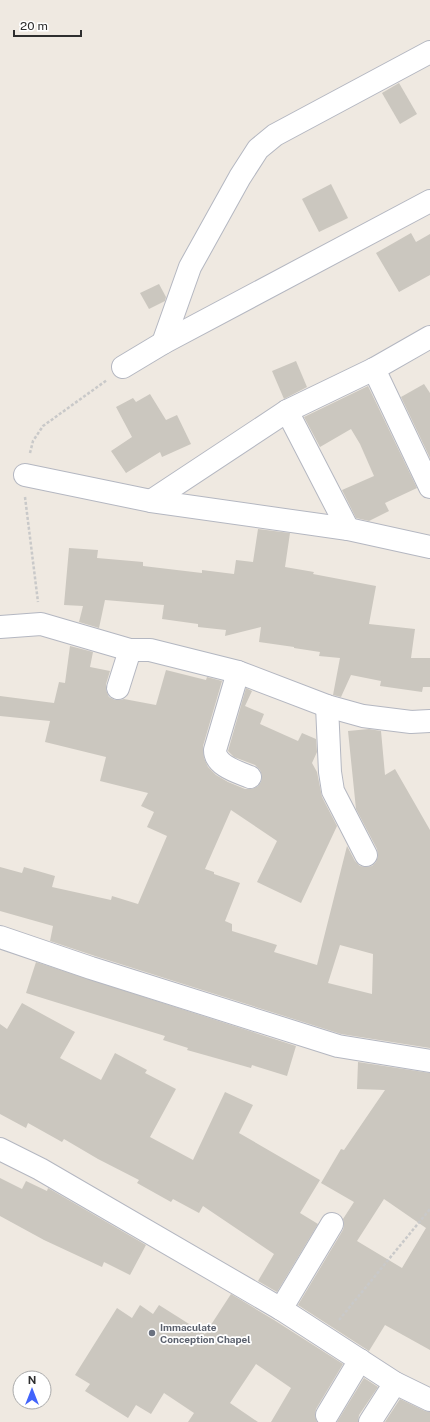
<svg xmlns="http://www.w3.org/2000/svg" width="430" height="1422" font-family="'Public Sans',sans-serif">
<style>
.building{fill:#cbc7bf;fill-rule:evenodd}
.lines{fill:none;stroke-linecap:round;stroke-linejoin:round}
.minor-casing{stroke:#b4b7c1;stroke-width:24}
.tertiary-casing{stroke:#b4b7c1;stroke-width:24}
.path{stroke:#c9c9c9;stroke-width:2.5;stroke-dasharray:3 2;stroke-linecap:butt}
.minor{stroke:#fff;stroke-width:22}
.tertiary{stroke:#fff;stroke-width:22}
.worship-dot{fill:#6b7280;stroke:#fff;stroke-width:1.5}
.labels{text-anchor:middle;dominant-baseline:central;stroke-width:3.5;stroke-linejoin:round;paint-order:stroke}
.worship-label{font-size:10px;font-weight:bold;fill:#5b616d;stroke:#fff;text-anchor:start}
</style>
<rect width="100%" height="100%" fill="#efe9e1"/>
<g class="building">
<path d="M 399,83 L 417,114 L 400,124 L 382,93 Z"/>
<path d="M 331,184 L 348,218 L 319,232 L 302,199 Z"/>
<path d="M 411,233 L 416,242 L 430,234 L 430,275 L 399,292 L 376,253 Z"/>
<path d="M 159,284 L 166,297 L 165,301 L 149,309 L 140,293 Z"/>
<path d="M 296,361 L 307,387 L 284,399 L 272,371 Z"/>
<path d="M 424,384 L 430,393 L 430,458 L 401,397 Z"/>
<path d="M 368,386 L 417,488 L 385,503 L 389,511 L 369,521 L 356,518 L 342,490 L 374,476 L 360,444 L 351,429 L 320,447 L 304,417 Z"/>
<path d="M 150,394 L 166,420 L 177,415 L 191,444 L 162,457 L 160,452 L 126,473 L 111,451 L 132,437 L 116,407 L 133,398 L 136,402 Z"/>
<path d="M 258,529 L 290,533 L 285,567 L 314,572 L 313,574 L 376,586 L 369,624 L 415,629 L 411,658 L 430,658 L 430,687 L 423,687 L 422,692 L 380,686 L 381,681 L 351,675 L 341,697 L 333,695 L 340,658 L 319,656 L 320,652 L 294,648 L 294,647 L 259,642 L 261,627 L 225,636 L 226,630 L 198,627 L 198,624 L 162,619 L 164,605 L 105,600 L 99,628 L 79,622 L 83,606 L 64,605 L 69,548 L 98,550 L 97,558 L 143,562 L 143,566 L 202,573 L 202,570 L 234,574 L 236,560 L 253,562 Z"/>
<path d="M 70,646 L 93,652 L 90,667 L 110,671 L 106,684 L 106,690 L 109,697 L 115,700 L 120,700 L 124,699 L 156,705 L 166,670 L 206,680 L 207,677 L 222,681 L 203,746 L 204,758 L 208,767 L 216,775 L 228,782 L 245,789 L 252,789 L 258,786 L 261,782 L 262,776 L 260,770 L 255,765 L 234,757 L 228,751 L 246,688 L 252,691 L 245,706 L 264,714 L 260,724 L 298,741 L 302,733 L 316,739 L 317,752 L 312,763 L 317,772 L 322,797 L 337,826 L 301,903 L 257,882 L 277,841 L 231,810 L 205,869 L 214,872 L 214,874 L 240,883 L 225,921 L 232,924 L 232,931 L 277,945 L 274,952 L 317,965 L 347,846 L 355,861 L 360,866 L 366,867 L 372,866 L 376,862 L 378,856 L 377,849 L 356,809 L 348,731 L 369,729 L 381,731 L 385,775 L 395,769 L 430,830 L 430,1048 L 341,1034 L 95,956 L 50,941 L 53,926 L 0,911 L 0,867 L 22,873 L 24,867 L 55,876 L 52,887 L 111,900 L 112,896 L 138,904 L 167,836 L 147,827 L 154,812 L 141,806 L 148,793 L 100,781 L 106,757 L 45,742 L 50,721 L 0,716 L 0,696 L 54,703 L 59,682 L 65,683 ZM 340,945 L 373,954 L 372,994 L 328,983 Z"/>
<path d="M 36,962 L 296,1046 L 287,1076 L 252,1065 L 251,1068 L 187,1050 L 188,1048 L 163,1040 L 165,1036 L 26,993 Z"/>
<path d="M 22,1003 L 75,1032 L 60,1058 L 101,1080 L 115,1053 L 147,1070 L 145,1073 L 176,1089 L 150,1137 L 193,1160 L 225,1092 L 253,1105 L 239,1133 L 320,1180 L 300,1213 L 318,1224 L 277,1292 L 258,1281 L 274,1254 L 203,1206 L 199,1213 L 173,1199 L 171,1202 L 137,1183 L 139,1180 L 98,1159 L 64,1139 L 62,1142 L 28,1123 L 26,1128 L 0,1114 L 0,1024 L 7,1029 Z"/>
<path d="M 358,1062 L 430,1073 L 430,1350 L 385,1325 L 369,1351 L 298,1305 L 343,1230 L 344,1225 L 343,1219 L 354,1202 L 321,1183 L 341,1149 L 344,1150 L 385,1090 L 357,1089 ZM 384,1199 L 426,1228 L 402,1268 L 357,1241 Z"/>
<path d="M 0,1178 L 22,1189 L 26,1181 L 47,1191 L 48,1188 L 146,1245 L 130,1275 L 104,1262 L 102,1267 L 44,1240 L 0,1216 Z"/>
<path d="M 231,1294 L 274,1320 L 343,1364 L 316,1409 L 315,1415 L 317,1422 L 271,1422 L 291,1388 L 256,1364 L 230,1403 L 258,1422 L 188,1422 L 194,1413 L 164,1393 L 151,1414 L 136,1405 L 128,1418 L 85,1391 L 90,1384 L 75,1375 L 117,1308 L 132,1318 L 140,1305 L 153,1314 L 159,1305 L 205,1334 Z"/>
<path d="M 364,1378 L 378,1387 L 359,1415 L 358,1422 L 337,1422 Z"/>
<path d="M 400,1399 L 425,1411 L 430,1412 L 430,1422 L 385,1422 Z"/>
</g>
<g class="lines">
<g class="minor-casing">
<g id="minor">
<path d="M 163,343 L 190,267 L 240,177 L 258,149 L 275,135 L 430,52"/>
<path d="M 123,367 L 163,343 L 430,201"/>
<path d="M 374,369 L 430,487"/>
<path d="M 287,411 L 348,529"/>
<path d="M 25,475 L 151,501 L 348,529 L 430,547"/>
<path d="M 151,501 L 287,411 L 374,369 L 430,337"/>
<path d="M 238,672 L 215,750 C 215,766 238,772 250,777"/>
<path d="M 118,688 L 130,650"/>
<path d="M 327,706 L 330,772 L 333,791 L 366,855"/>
<path d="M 0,937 L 91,968 L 338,1046 L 430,1061"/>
<path d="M 0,1149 L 40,1169 L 281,1309 L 395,1383 L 430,1400"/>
<path d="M 281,1309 L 332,1224"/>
<path d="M 327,1415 L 360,1360"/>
<path d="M 370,1422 L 395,1383"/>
</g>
</g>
<g class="tertiary-casing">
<path id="tertiary" d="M 0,627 L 41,624 L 130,650 L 150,650 L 238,672 L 327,706 L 363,716 L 411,722 L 430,721"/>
</g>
<g class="path">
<path d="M 30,453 L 33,441 L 43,426 L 107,380"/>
<path d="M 25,497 L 38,602"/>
<path d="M 339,1320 L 430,1209"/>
</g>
<use href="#minor" class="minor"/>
<use href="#tertiary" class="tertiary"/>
</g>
<circle class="worship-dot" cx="152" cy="1333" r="4"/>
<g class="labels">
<g class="worship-label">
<text x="160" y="1327">Immaculate<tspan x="160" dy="12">Conception Chapel</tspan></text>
</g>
</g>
<g transform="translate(32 1390)"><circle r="19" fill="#ffffff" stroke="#ababab"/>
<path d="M0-3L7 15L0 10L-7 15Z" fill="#4264fb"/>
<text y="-6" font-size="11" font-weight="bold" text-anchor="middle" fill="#2e2e2e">N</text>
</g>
<path d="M14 30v6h67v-6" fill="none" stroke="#2e2e2e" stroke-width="2"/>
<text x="20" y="30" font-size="12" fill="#2e2e2e" stroke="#ffffff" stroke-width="3" paint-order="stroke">20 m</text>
</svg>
